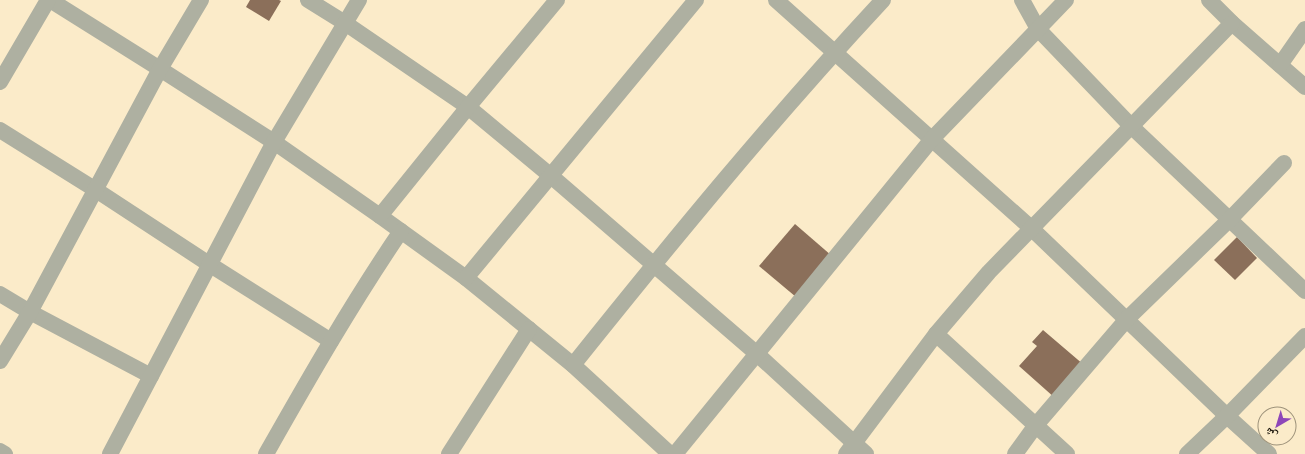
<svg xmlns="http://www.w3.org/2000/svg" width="1305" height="454" font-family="Cabin,'Noto Naskh Arabic',sans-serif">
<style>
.building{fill:#8b6f5a}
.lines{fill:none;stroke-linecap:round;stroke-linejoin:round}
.minor{stroke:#aeb0a1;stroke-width:16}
</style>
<rect width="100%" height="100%" fill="#fbebc9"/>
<g class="building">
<path d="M 250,0 L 279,0 L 281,1 L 269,21 L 246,7 Z"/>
<path d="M 795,224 L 832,256 L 796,297 L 759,266 Z"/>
<path d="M 1237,237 L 1257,258 L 1235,280 L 1214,260 Z"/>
<path d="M 1043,330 L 1084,365 L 1055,398 L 1019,366 L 1037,346 L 1032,342 Z"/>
</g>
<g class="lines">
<g class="minor">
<path d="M 50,0 L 160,69 L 274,142 L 380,216 L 466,278 L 573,365 L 670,454"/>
<path d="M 308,0 L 345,23 L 468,107 L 551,176 L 756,353 L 866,454"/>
<path d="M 776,0 L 1031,228 L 1227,416 L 1269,454"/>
<path d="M 1022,0 L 1038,29 L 1132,127 L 1305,291"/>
<path d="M 1209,0 L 1232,23 L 1305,87"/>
<path d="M 1280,65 L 1305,29"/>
<path d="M 0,82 L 48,0"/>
<path d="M 0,130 L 96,190 L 209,264 L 331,341"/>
<path d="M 380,216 L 468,107 L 557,0"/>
<path d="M 466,278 L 696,0"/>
<path d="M 0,294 L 30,312 L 151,376"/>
<path d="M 936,334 L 1067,454"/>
<path d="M 0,361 L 30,312 L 160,69 L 201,0"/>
<path d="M 573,365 C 673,240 774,117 883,0"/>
<path d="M 0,451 L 5,454"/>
<path d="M 110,454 L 274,142 L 359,0"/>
<path d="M 266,454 C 309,378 352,303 401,231"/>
<path d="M 449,454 L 529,329"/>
<path d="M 675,454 L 932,139 L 1066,0"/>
<path d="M 846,454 L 936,334 L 989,272 L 1232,23"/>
<path d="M 1015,454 L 1036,425 L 1127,319 L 1230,219 L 1284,163"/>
<path d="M 1187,454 L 1227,416 L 1305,336"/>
</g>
</g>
<g transform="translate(1277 426) rotate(218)"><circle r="19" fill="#fbebc9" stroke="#9d927a"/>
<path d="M0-3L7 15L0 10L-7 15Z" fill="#8e47b9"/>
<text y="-6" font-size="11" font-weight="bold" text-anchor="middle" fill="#110c03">ش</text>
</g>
</svg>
